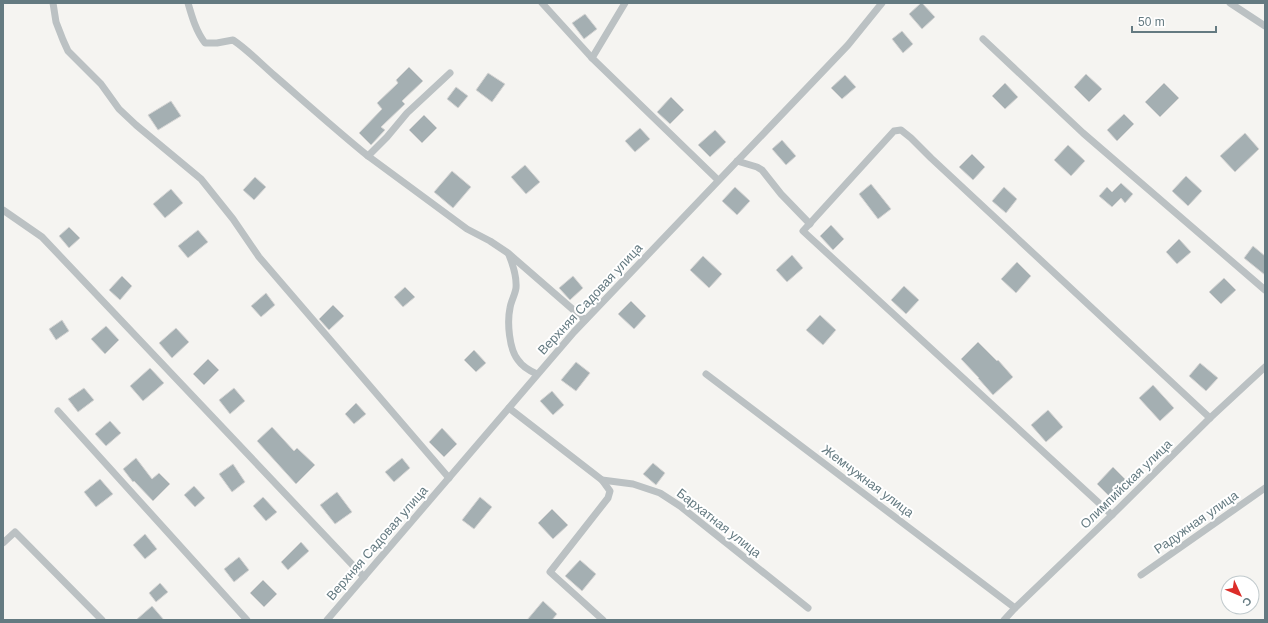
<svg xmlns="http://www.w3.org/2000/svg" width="1268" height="623" font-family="Arial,sans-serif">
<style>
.building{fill:#a4afb2;stroke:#d6d5d4}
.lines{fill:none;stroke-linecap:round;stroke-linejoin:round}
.minor{stroke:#bbc1c3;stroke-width:7}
.labels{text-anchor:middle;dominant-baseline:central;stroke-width:4;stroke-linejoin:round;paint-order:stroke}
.street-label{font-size:13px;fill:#647a81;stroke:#fff}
</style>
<rect width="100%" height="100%" fill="#f5f4f1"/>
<g class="building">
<path d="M 921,3 L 922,3 L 935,17 L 922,29 L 909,14 Z"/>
<path d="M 585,14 L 597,29 L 584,39 L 572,23 Z"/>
<path d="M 902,31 L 913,44 L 903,53 L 892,39 Z"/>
<path d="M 409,67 L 423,81 L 402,101 L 405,104 L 381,127 L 385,130 L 371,145 L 359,133 L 382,109 L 377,103 L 398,83 L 396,80 Z"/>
<path d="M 488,73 L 505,84 L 492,102 L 476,90 Z"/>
<path d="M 1086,74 L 1102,89 L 1089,102 L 1074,87 Z"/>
<path d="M 845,75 L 856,87 L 842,99 L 831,88 Z"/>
<path d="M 1005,83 L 1018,97 L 1005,109 L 992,96 Z"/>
<path d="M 1164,83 L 1179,98 L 1160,117 L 1145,102 Z"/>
<path d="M 456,87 L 468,96 L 458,108 L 447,99 Z"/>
<path d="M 671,97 L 684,110 L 670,124 L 657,112 Z"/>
<path d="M 171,101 L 181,116 L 158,130 L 148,115 Z"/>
<path d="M 1124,114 L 1134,124 L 1117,141 L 1107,130 Z"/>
<path d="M 424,115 L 437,128 L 422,143 L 409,130 Z"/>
<path d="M 640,128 L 650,139 L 635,152 L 625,141 Z"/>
<path d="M 715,130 L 726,142 L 710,157 L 698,145 Z"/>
<path d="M 1245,133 L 1259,149 L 1235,172 L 1220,156 Z"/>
<path d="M 782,140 L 796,156 L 786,165 L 772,149 Z"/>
<path d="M 1068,145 L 1085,161 L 1071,176 L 1054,160 Z"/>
<path d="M 972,154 L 985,167 L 973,180 L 959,167 Z"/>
<path d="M 525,165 L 540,182 L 526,194 L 511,177 Z"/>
<path d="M 452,171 L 471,187 L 453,208 L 434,192 Z"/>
<path d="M 1186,176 L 1202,191 L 1188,206 L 1172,191 Z"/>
<path d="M 255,177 L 266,187 L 254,200 L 243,190 Z"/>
<path d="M 1121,183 L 1133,194 L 1125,203 L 1121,198 L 1112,207 L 1099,196 L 1107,187 L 1112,192 Z"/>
<path d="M 871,184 L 891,209 L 878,219 L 859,194 Z"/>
<path d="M 735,187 L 750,201 L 737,215 L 722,201 Z"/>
<path d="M 1004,187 L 1017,199 L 1006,213 L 992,201 Z"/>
<path d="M 171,189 L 183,203 L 165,218 L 153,204 Z"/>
<path d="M 831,225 L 844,239 L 833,250 L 820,236 Z"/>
<path d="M 69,227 L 80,238 L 69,248 L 59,236 Z"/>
<path d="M 198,230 L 208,242 L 188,258 L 178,246 Z"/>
<path d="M 1179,239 L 1191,252 L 1177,264 L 1166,252 Z"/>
<path d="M 1253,246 L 1265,256 L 1265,275 L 1244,258 Z"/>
<path d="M 792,255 L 803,268 L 787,282 L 776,270 Z"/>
<path d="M 703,256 L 722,274 L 709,288 L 690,270 Z"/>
<path d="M 1017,262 L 1031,276 L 1016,293 L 1001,279 Z"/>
<path d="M 122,276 L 132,286 L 120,300 L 109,290 Z"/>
<path d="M 573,276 L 583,288 L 570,300 L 559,288 Z"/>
<path d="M 1224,278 L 1236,290 L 1221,304 L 1209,292 Z"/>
<path d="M 904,286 L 919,300 L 906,314 L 891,300 Z"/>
<path d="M 405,287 L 415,297 L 403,307 L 394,297 Z"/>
<path d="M 266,293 L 275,305 L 261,317 L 251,306 Z"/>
<path d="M 631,301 L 646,316 L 634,329 L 618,314 Z"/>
<path d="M 333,305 L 344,316 L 329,330 L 319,319 Z"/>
<path d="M 820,315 L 836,330 L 823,345 L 806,330 Z"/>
<path d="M 62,320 L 69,331 L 56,340 L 49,329 Z"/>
<path d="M 106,326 L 119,340 L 105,354 L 91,339 Z"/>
<path d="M 176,328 L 189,342 L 172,358 L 159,343 Z"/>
<path d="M 978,342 L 997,361 L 998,360 L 1013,377 L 993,395 L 978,378 L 979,378 L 961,359 Z"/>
<path d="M 474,350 L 486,363 L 476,372 L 464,360 Z"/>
<path d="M 208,359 L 219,370 L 204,385 L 193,374 Z"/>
<path d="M 576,362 L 590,373 L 576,391 L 561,380 Z"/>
<path d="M 1200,363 L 1218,378 L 1206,391 L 1189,376 Z"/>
<path d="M 150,368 L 164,383 L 143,401 L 130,386 Z"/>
<path d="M 1153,385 L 1174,408 L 1160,421 L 1139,398 Z"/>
<path d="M 84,388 L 94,400 L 78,412 L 68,399 Z"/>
<path d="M 234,388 L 245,401 L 230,414 L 219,400 Z"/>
<path d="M 552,391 L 564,405 L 553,415 L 540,401 Z"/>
<path d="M 356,403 L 366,414 L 354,424 L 345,414 Z"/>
<path d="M 1048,410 L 1063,427 L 1046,442 L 1031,425 Z"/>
<path d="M 110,421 L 121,433 L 106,446 L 95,434 Z"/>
<path d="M 272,427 L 294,451 L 297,448 L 315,465 L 296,484 L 257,441 Z"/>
<path d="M 442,428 L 457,444 L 444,457 L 429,442 Z"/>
<path d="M 136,458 L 152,479 L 159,473 L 170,484 L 153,501 L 134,481 L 133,482 L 123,469 Z"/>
<path d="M 402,458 L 410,468 L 394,482 L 385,472 Z"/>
<path d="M 653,463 L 665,473 L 656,485 L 643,474 Z"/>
<path d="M 233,464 L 245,482 L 232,492 L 219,474 Z"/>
<path d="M 1113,467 L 1126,480 L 1109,496 L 1097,484 Z"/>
<path d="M 100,479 L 113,494 L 96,507 L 84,492 Z"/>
<path d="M 194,486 L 205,498 L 195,507 L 184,495 Z"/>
<path d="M 337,492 L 352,512 L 335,524 L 320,505 Z"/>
<path d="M 263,497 L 277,512 L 266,521 L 253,506 Z"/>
<path d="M 480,497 L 492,507 L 474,529 L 462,520 Z"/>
<path d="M 552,509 L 568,525 L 553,539 L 538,523 Z"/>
<path d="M 145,534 L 157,549 L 145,559 L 133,545 Z"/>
<path d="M 301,542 L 309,551 L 288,570 L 281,562 Z"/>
<path d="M 239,557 L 249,570 L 234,582 L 224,569 Z"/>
<path d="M 580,560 L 596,574 L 582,591 L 565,576 Z"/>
<path d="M 263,580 L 277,594 L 264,607 L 250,593 Z"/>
<path d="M 160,583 L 168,592 L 156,602 L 149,593 Z"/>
<path d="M 543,601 L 557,614 L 552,620 L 527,620 Z"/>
<path d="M 152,606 L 164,620 L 136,620 Z"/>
</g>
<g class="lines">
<g class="minor">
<path d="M 53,3 L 56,22 L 63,40 L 68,51 L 101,84 L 119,109 L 136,125 L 201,179 L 233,219 L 259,257 L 449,478"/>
<path d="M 188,3 C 192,17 196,31 205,43 L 217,43 L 233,40 C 248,50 261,64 275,76 C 306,103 336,130 368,156"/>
<path d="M 542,3 L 592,58 L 718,180"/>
<path d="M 1230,3 L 1265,26"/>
<path d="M 983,39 L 1083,133 L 1265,290"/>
<path d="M 592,58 L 625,3"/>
<path d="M 450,73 L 407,113 L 387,137 L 368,156 L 467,229 L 490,241 L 508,253 L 585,320"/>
<path d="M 737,161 L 757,167 L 762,170 L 781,194 L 810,224"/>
<path d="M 3,210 L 42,237 L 364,577"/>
<path d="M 509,255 C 513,265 517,276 516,288 C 515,295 511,301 510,308 C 507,322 509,349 518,360 C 522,366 530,371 537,374"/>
<path d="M 706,374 L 1015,608"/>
<path d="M 509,408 L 602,480 L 633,484 L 660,493 L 680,506 L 808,608"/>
<path d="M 58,411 L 247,620"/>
<path d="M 602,480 L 610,491 L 608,498 L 550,572 L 603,620"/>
<path d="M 1112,515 L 803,231 L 894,131 L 901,130 L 911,138 L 931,158 L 1210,418"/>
<path d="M 3,543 L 15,532 L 102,620"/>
<path d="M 1141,575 L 1265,488"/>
<path d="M 327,620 L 574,332 L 848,45 L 882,3"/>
<path d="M 1004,620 L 1015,608 L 1112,515 L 1210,418 L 1265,367"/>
</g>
</g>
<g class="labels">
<g class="street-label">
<text transform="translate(590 299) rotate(-47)">Верхняя Садовая улица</text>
<text transform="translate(868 481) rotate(37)">Жемчужная улица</text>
<text transform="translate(1126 484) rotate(-44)">Олимпийская улица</text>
<text transform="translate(1196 522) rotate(-35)">Радужная улица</text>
<text transform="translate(719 523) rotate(38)">Бархатная улица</text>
<text transform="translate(377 543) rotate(-49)">Верхняя Садовая улица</text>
</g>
</g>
<rect width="1268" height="623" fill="none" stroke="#647a81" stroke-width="8"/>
<g transform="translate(1240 595) rotate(134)"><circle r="19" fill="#ffffff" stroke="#c1cacd"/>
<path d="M0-3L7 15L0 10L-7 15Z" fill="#dc2d29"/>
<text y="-6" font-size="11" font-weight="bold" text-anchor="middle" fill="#647a81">С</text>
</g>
<path d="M1132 26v6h84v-6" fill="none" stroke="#647a81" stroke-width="2"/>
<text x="1138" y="26" font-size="12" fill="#647a81" stroke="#ffffff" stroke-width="3" paint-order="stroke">50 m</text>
</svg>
